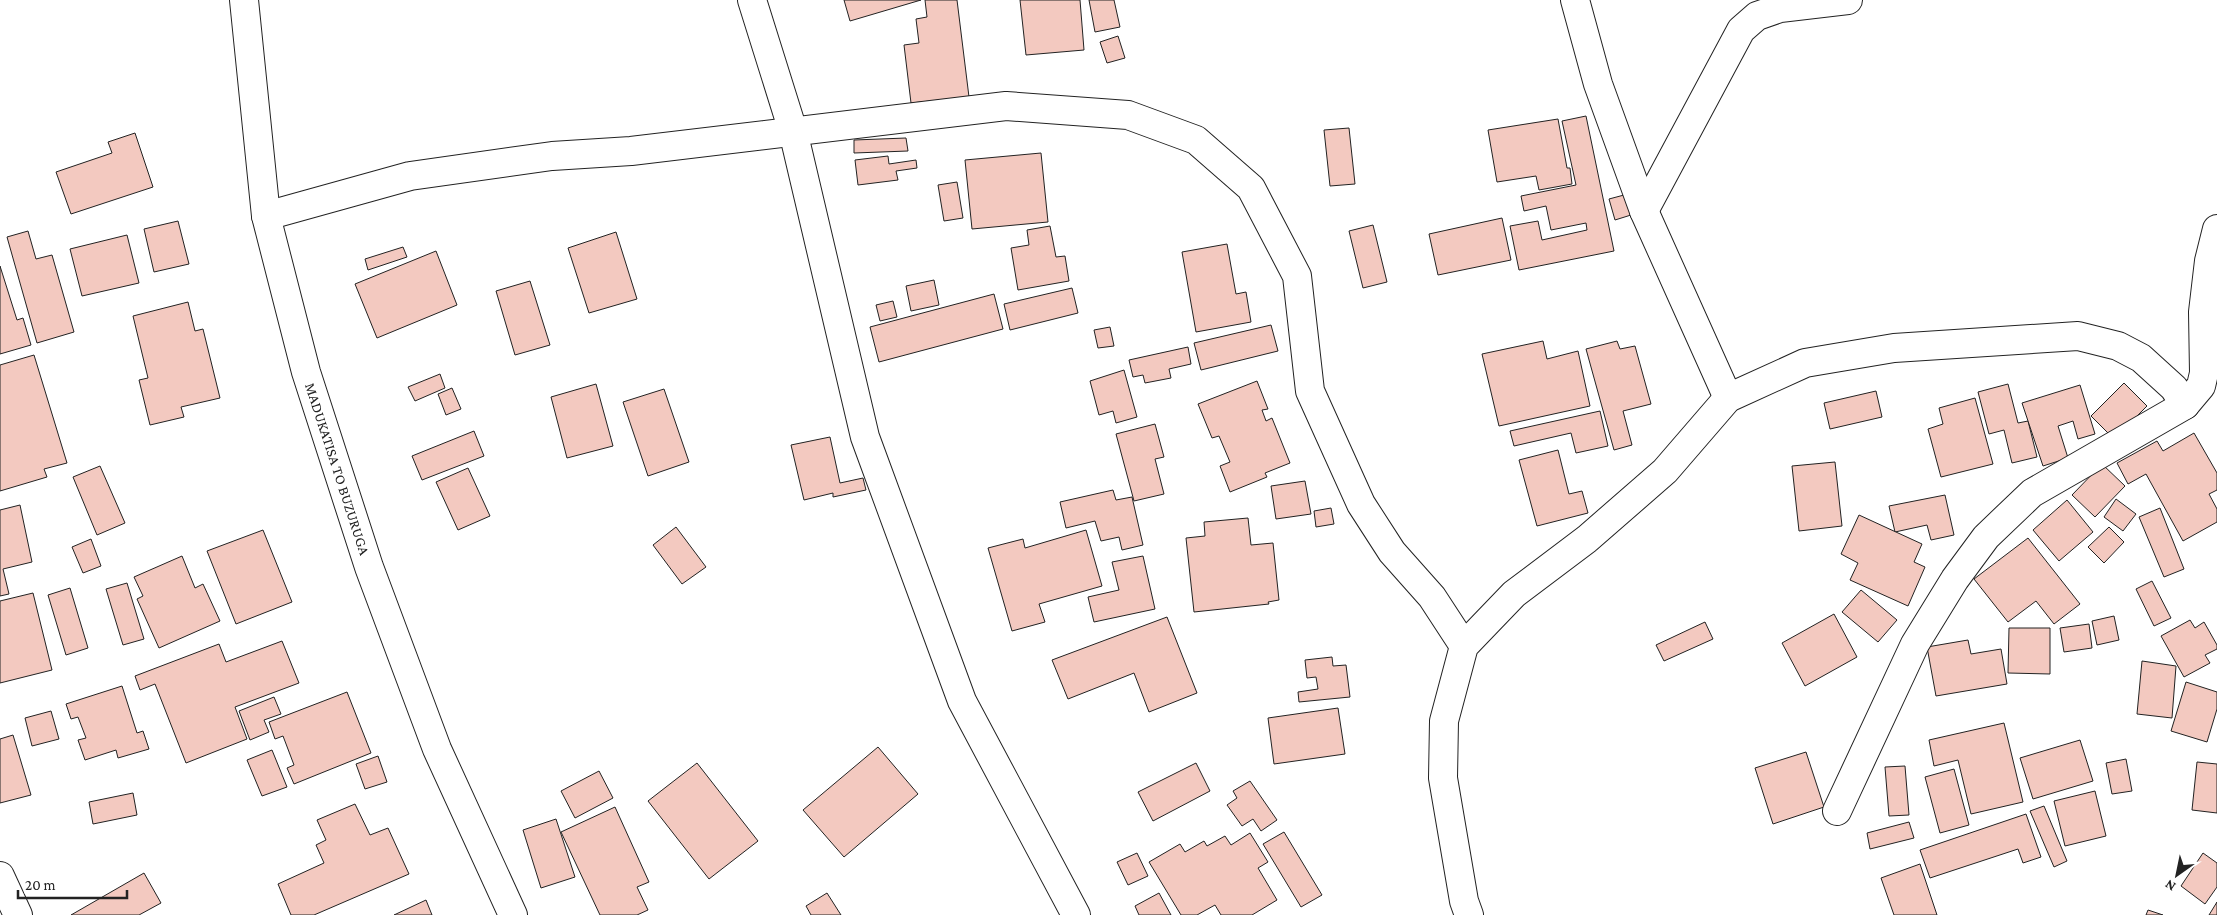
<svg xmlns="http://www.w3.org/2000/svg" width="2217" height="915" font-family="'Crimson Pro',serif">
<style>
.building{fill:#f3c9c0;stroke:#222}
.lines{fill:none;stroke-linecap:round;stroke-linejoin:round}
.street-casing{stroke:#222;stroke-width:30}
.secondary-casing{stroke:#222;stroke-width:30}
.street{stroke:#fff;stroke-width:28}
.secondary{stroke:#fff;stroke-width:28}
.labels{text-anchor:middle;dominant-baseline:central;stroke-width:4;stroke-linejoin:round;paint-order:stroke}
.street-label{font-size:15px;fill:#222;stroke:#fff}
</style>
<rect width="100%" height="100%" fill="#fff"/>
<g class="building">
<path d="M 844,0 L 921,0 L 850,21 Z"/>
<path d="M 925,0 L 957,0 L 969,97 L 911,103 L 904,45 L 919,43 L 916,19 L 927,17 Z"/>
<path d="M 1020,0 L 1080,0 L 1084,50 L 1026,55 Z"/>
<path d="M 1089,0 L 1114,0 L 1120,27 L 1095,32 Z"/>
<path d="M 1118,36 L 1125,58 L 1107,63 L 1100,42 Z"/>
<path d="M 1586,116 L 1614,251 L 1519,270 L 1510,226 L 1538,221 L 1542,240 L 1587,230 L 1586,223 L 1551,230 L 1546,206 L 1524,211 L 1521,196 L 1576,185 L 1562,121 Z"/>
<path d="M 1558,119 L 1567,168 L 1570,168 L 1572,184 L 1539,190 L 1536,176 L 1497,182 L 1488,130 Z"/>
<path d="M 1349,128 L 1355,184 L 1330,186 L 1324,130 Z"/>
<path d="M 135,133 L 153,187 L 71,214 L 56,172 L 112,153 L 108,142 Z"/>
<path d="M 906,138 L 908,151 L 854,153 L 854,140 Z"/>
<path d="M 1041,153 L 1048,222 L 972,229 L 965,160 Z"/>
<path d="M 888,156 L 889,164 L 916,160 L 917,168 L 896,171 L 898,180 L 858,185 L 855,160 Z"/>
<path d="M 957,182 L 963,218 L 944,221 L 938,185 Z"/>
<path d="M 1624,195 L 1631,215 L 1615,220 L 1609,199 Z"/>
<path d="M 1502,218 L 1511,260 L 1438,275 L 1429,234 Z"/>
<path d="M 178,221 L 189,264 L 154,272 L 144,229 Z"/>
<path d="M 1373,225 L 1387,282 L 1363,288 L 1349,231 Z"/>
<path d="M 1050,226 L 1056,257 L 1065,256 L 1069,281 L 1018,290 L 1011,248 L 1029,245 L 1027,230 Z"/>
<path d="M 28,231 L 36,259 L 52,255 L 74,332 L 37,343 L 7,237 Z"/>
<path d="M 616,232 L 637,299 L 589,313 L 568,248 Z"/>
<path d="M 127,235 L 139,283 L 82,296 L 70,249 Z"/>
<path d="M 1227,244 L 1236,294 L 1246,292 L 1251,322 L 1196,332 L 1182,252 Z"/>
<path d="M 403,247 L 407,257 L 368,270 L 365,259 Z"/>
<path d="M 436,251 L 457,305 L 377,338 L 355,284 Z"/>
<path d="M 0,266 L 17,320 L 23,318 L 31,345 L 0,354 Z"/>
<path d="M 934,280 L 939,305 L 911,311 L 906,286 Z"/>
<path d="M 530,281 L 550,345 L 515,355 L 496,291 Z"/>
<path d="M 1072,288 L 1078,313 L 1010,330 L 1004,304 Z"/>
<path d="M 994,294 L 1003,329 L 879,362 L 870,327 Z"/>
<path d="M 893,301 L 897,317 L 880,321 L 876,305 Z"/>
<path d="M 188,302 L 195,331 L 203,329 L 220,398 L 181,407 L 184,417 L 150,425 L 139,380 L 148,378 L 133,316 Z"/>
<path d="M 1271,325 L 1278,351 L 1201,370 L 1194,343 Z"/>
<path d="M 1110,327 L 1114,346 L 1098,348 L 1094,330 Z"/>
<path d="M 1543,341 L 1547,359 L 1578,351 L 1590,406 L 1499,426 L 1482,354 Z"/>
<path d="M 1617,341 L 1620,349 L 1635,346 L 1651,404 L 1623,411 L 1632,445 L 1614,450 L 1586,349 Z"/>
<path d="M 1188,347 L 1191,364 L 1169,369 L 1171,378 L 1145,383 L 1143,375 L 1133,377 L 1129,360 Z"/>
<path d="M 34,355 L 67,463 L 44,469 L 47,477 L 0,491 L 0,365 Z"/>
<path d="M 1124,370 L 1137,417 L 1116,423 L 1113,411 L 1099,415 L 1090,381 Z"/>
<path d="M 440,374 L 445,388 L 415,401 L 408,387 Z"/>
<path d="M 1257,381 L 1268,409 L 1262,410 L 1266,421 L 1272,418 L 1290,463 L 1265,473 L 1267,477 L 1230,492 L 1220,466 L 1230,462 L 1219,436 L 1212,438 L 1198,404 Z"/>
<path d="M 2124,383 L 2147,406 L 2114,439 L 2091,416 Z"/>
<path d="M 596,384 L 613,446 L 567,458 L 551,397 Z"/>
<path d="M 2008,384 L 2018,423 L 2028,421 L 2037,457 L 2012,463 L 2004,430 L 1989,434 L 1978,392 Z"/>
<path d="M 2080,385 L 2095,434 L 2078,439 L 2073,421 L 2058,426 L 2068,458 L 2043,466 L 2022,403 Z"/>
<path d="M 452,388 L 461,409 L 446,415 L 438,394 Z"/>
<path d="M 664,389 L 689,462 L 648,476 L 623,402 Z"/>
<path d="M 1876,391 L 1882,417 L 1830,429 L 1824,403 Z"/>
<path d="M 1975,398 L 1993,464 L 1941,477 L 1928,429 L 1943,424 L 1939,408 Z"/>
<path d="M 1600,411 L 1608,446 L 1576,453 L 1571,433 L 1514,446 L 1510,431 Z"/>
<path d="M 1155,424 L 1164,457 L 1155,459 L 1164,494 L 1134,501 L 1116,434 Z"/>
<path d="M 474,431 L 484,456 L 422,480 L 412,456 Z"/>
<path d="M 2194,433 L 2217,473 L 2217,490 L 2209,494 L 2217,509 L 2217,522 L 2183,541 L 2146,474 L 2128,484 L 2117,463 L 2157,441 L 2163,451 Z"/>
<path d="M 830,437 L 840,483 L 863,478 L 866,490 L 833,497 L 833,493 L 804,500 L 791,445 Z"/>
<path d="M 1558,450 L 1569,494 L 1582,491 L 1588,513 L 1537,526 L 1519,460 Z"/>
<path d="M 1835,462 L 1842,526 L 1799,531 L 1792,466 Z"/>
<path d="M 2102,464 L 2125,486 L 2095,517 L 2072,495 Z"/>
<path d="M 100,466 L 125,523 L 97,535 L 73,477 Z"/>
<path d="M 468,468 L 490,516 L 458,530 L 436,482 Z"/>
<path d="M 1305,481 L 1311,514 L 1276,519 L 1271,486 Z"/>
<path d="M 1113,490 L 1116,500 L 1132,497 L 1143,545 L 1122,550 L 1119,537 L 1101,541 L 1095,521 L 1066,528 L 1060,502 Z"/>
<path d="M 1945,495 L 1954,535 L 1931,540 L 1927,525 L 1895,532 L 1889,506 Z"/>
<path d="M 2116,499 L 2136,514 L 2123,531 L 2104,517 Z"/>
<path d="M 2067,500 L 2093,532 L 2059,561 L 2033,530 Z"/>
<path d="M 20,505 L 32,562 L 3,569 L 9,594 L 0,596 L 0,510 Z"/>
<path d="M 1331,508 L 1334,524 L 1316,527 L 1314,511 Z"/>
<path d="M 2160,508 L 2184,569 L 2164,577 L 2139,517 Z"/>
<path d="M 1859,515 L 1922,544 L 1914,562 L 1925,567 L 1908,606 L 1850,580 L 1858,563 L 1841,554 Z"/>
<path d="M 1248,518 L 1251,545 L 1273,543 L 1279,600 L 1268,602 L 1269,604 L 1194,612 L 1186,538 L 1205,536 L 1204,522 Z"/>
<path d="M 676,527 L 706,567 L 682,584 L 653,545 Z"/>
<path d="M 2109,527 L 2124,542 L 2104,563 L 2088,547 Z"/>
<path d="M 263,530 L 292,602 L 236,624 L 207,551 Z"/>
<path d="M 1086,530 L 1102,586 L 1039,604 L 1045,622 L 1012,631 L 988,548 L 1023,539 L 1025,548 Z"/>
<path d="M 2028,538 L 2080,604 L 2054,624 L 2036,601 L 2008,622 L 1974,579 Z"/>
<path d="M 91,539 L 101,566 L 83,573 L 72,547 Z"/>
<path d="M 182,556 L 195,588 L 203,584 L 220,621 L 159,648 L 137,599 L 143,596 L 134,577 Z"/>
<path d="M 1143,556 L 1155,609 L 1094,622 L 1088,597 L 1119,590 L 1112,562 Z"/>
<path d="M 2152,581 L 2171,618 L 2154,626 L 2136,589 Z"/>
<path d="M 127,583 L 144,639 L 123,645 L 106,589 Z"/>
<path d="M 70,588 L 88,648 L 66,655 L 48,595 Z"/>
<path d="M 1861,590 L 1897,620 L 1878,642 L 1842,612 Z"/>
<path d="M 33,593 L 52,670 L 0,683 L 0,601 Z"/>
<path d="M 1834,614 L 1857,657 L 1805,686 L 1782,643 Z"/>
<path d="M 2114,616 L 2119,640 L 2097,645 L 2092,621 Z"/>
<path d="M 1167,617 L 1197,693 L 1149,712 L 1134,673 L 1068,699 L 1052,660 Z"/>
<path d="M 2190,620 L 2195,628 L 2204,622 L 2217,645 L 2217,649 L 2205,655 L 2210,663 L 2184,677 L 2161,636 Z"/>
<path d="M 1705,622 L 1713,639 L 1664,661 L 1656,645 Z"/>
<path d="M 2089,624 L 2092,648 L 2064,652 L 2060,628 Z"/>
<path d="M 2009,628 L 2050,628 L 2050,674 L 2008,673 Z"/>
<path d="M 1968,640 L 1971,654 L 2001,649 L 2007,684 L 1936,696 L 1927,647 Z"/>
<path d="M 282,641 L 299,683 L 235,707 L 247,739 L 186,763 L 155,684 L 140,690 L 135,676 L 219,644 L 226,662 Z"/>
<path d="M 1332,657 L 1333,666 L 1346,665 L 1350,697 L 1299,702 L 1298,692 L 1318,689 L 1316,677 L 1307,678 L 1305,660 Z"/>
<path d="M 2142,661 L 2176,666 L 2172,718 L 2137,714 Z"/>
<path d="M 2186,682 L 2217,692 L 2217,709 L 2207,742 L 2171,731 Z"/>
<path d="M 122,686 L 137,733 L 143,731 L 149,749 L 118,758 L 116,750 L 85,760 L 78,740 L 86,738 L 78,717 L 71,719 L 66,704 Z"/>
<path d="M 347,692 L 371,753 L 294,784 L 287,768 L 294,765 L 283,736 L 275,739 L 269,722 Z"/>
<path d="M 274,697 L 281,714 L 264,720 L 269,732 L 250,740 L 239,711 Z"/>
<path d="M 1338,708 L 1345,754 L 1274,764 L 1268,718 Z"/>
<path d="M 51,711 L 59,739 L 32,746 L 25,718 Z"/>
<path d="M 2004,723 L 2023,802 L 1971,814 L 1958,760 L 1934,766 L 1929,740 Z"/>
<path d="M 13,735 L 31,795 L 0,803 L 0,739 Z"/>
<path d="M 2080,740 L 2093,781 L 2033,799 L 2020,758 Z"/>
<path d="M 878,747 L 918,794 L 844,857 L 803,810 Z"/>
<path d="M 272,750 L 287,787 L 262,796 L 247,760 Z"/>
<path d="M 1806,752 L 1824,807 L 1773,824 L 1755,768 Z"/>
<path d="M 378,756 L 387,782 L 365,789 L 356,764 Z"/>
<path d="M 2126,759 L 2132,791 L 2112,794 L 2106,763 Z"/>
<path d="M 2197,762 L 2217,764 L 2217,813 L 2192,810 Z"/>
<path d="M 697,763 L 758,841 L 709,879 L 648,801 Z"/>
<path d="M 1196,763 L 1210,791 L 1153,821 L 1138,792 Z"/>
<path d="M 1905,766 L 1909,815 L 1889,816 L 1885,767 Z"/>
<path d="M 1954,769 L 1969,825 L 1940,833 L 1925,777 Z"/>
<path d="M 599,771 L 613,798 L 575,818 L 561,791 Z"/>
<path d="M 1250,781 L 1277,820 L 1261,831 L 1253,819 L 1242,826 L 1227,805 L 1237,798 L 1233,791 Z"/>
<path d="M 2095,791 L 2106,836 L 2065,846 L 2054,801 Z"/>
<path d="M 133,793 L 137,815 L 93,824 L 89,802 Z"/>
<path d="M 355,804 L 370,835 L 388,828 L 409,874 L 314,915 L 291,915 L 278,884 L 324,863 L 316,845 L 326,840 L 317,820 Z"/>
<path d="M 2044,806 L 2067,861 L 2054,867 L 2030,811 Z"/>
<path d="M 615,807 L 649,882 L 637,887 L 648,910 L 637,915 L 600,915 L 561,832 Z"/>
<path d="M 2026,814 L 2041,857 L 2023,863 L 2018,849 L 1930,878 L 1920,850 Z"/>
<path d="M 556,819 L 575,877 L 541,888 L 523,830 Z"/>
<path d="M 1909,822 L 1914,838 L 1870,849 L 1867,833 Z"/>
<path d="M 1284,832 L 1322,895 L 1301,907 L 1263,844 Z"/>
<path d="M 1250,833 L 1268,862 L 1258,868 L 1277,900 L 1252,915 L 1221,915 L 1215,905 L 1197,915 L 1181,915 L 1149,862 L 1180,844 L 1185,852 L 1204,841 L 1207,846 L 1225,836 L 1231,845 Z"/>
<path d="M 1137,853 L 1148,876 L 1128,885 L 1117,862 Z"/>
<path d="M 2203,853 L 2217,863 L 2217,887 L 2205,904 L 2181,886 Z"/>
<path d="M 1920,864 L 1937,915 L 1894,915 L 1881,878 Z"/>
<path d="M 144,873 L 161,903 L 139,915 L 71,915 Z"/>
<path d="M 827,893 L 841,915 L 811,915 L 806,906 Z"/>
<path d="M 1159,893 L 1171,915 L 1139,915 L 1135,906 Z"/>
<path d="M 426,900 L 432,915 L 394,915 Z"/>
<path d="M 2217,902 L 2217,915 L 2209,915 Z"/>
<path d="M 2148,910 L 2163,915 L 2146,915 Z"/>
</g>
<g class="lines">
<g class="street-casing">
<g id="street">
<path d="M 752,0 L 793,131 L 865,437 L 962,701 L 1076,915"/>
<path d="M 1575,0 L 1598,84 L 1644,211 L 1728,398"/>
<path d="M 1644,211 L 1741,30 L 1757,16 L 1780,8 L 1848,0"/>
<path d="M 266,216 L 410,176 L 552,156 L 631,151 L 1006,106 L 1128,115 L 1196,140 L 1251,188 L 1297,276 L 1310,391 L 1361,504 L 1392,552 L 1432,597 L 1464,646"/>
<path d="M 1837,811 L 1915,644 L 1955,579 L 1986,537 L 2032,493 L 2185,405 L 2201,386 L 2204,373 L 2203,312 L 2209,261 L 2217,229"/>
<path d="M 0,876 L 18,915"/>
<path d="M 1469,915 L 1464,901 L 1443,778 L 1444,721 L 1464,646 L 1514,594 L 1587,539 L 1665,471 L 1728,398 L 1805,363 L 1894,348 L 2078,336 L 2118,346 L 2141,358 L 2174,388 L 2185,405"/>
</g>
</g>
<g class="secondary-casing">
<g id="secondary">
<path id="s1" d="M 244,0 L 266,216 L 306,372 L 369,567 L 437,749 L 513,915"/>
</g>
</g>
<use href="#street" class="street"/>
<use href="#secondary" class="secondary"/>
</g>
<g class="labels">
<g class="street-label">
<text stroke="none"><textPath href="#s1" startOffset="480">MADUKATISA TO BUZURUGA</textPath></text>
</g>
</g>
<g transform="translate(2177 875) rotate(213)" stroke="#ffffff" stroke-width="4" paint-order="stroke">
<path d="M0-4L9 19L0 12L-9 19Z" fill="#222222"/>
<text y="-8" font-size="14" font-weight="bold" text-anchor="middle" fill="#222222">N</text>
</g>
<path d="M18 890v8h109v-8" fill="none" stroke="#222222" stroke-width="2.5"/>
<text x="25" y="890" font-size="15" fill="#222222" stroke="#ffffff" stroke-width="4" paint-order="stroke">20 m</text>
</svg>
